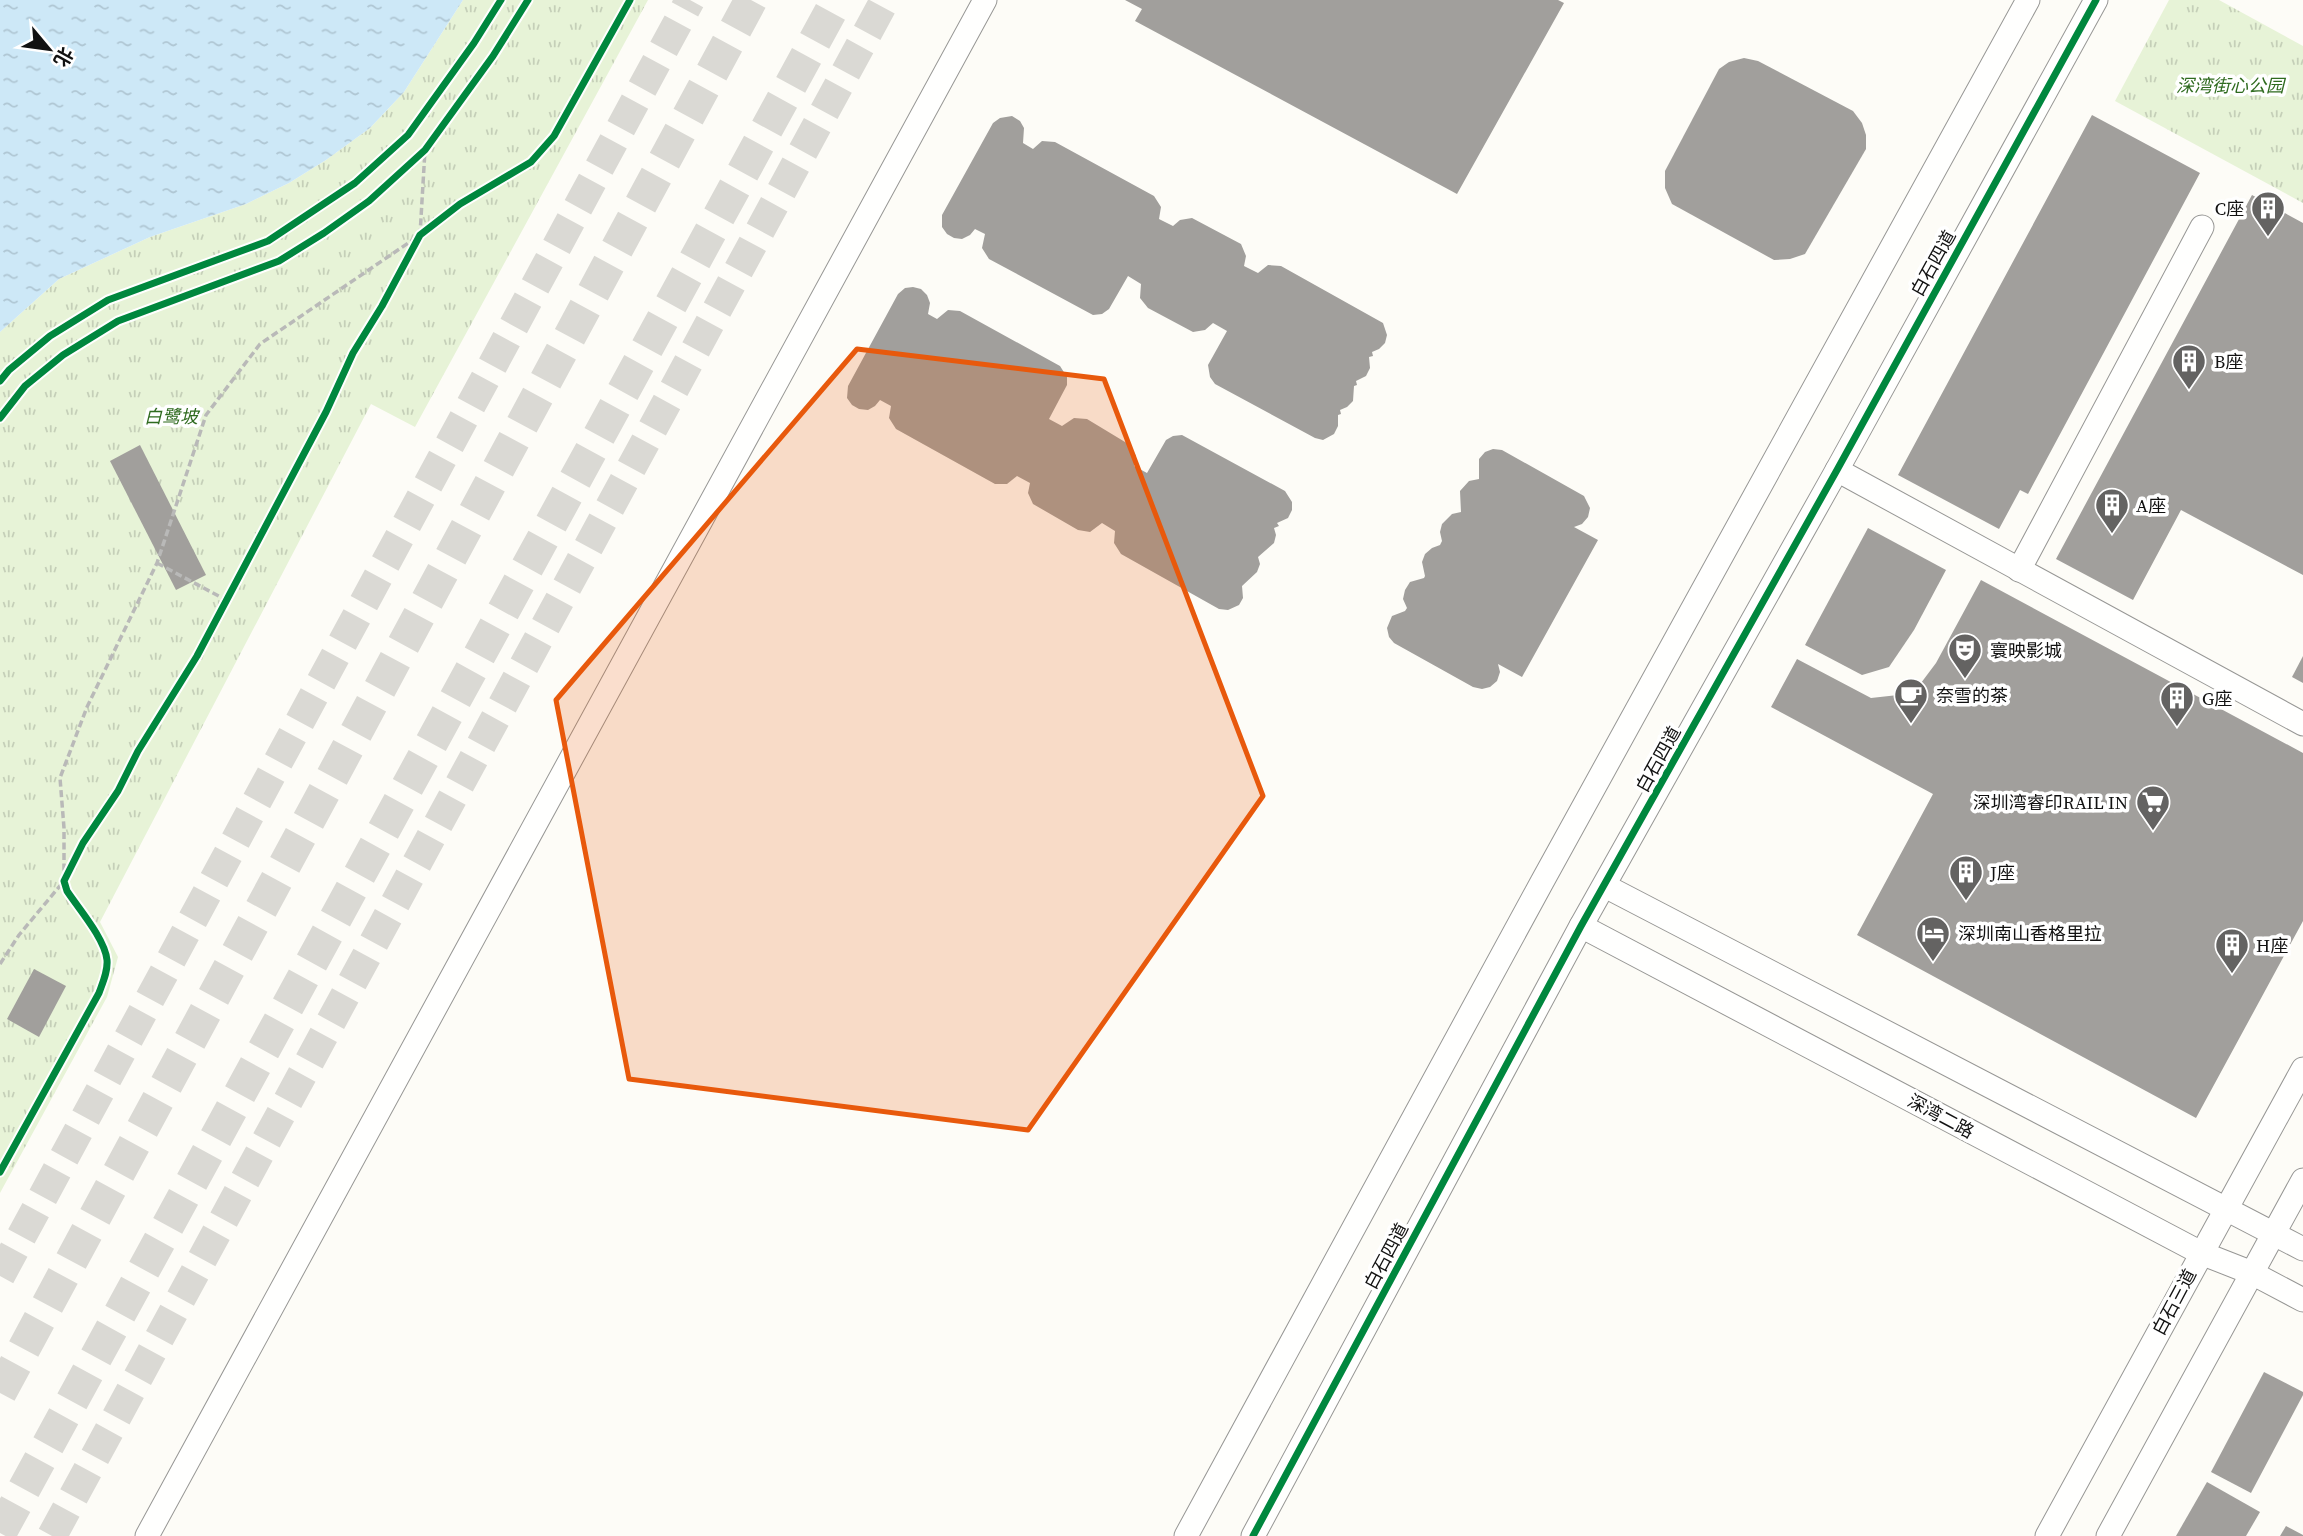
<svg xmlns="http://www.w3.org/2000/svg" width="2303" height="1536" font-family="'Source Serif 4','Noto Sans SC',serif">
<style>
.park{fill:url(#park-tufts)}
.water{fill:url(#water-ripples)}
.building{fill:#a19f9c}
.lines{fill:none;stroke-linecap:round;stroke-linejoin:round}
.major-tunnel{stroke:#dad9d4;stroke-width:30;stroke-dasharray:30 15;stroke-linecap:butt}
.highway-tunnel{stroke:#dad9d4;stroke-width:33;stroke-dasharray:33 17;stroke-linecap:butt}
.minor-casing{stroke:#979795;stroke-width:25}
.path{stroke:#b9b9b8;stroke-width:3.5;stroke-dasharray:7 3.5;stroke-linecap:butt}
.minor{stroke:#fffffe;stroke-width:23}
.cycleway-casing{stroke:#fff;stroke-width:11}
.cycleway{stroke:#00873e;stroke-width:7}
.marked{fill:#e8590c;fill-opacity:0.2;stroke:#e8590c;stroke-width:5;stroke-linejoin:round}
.labels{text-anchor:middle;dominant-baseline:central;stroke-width:7;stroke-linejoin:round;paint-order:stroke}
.park-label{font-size:18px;font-style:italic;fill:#2f6b1f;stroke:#fff}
.poi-label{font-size:18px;fill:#111;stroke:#fff;text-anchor:start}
.street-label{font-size:18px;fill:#111;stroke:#fff}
</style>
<defs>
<pattern id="park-tufts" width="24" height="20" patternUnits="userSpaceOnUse" patternTransform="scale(1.75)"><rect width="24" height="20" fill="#e7f3d7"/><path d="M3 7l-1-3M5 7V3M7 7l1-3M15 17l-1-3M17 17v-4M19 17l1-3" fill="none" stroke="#c5cfb8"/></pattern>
<pattern id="water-ripples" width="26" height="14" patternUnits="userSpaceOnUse" patternTransform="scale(1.75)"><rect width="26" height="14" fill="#cde8f7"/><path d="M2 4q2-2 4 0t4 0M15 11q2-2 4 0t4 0" fill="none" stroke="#afc6d3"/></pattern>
</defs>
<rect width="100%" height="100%" fill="#fdfcf7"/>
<g class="park">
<path d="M 463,0 L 648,0 L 415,427 L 371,404 L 100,922 L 118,957 L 107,997 L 0,1193 L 0,332 L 59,279 L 150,237 L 246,204 L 289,183 L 326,160 L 370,128 L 404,92 Z"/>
<path d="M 2169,0 L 2219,0 L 2303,46 L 2303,203 L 2115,101 Z"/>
</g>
<path class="water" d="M 0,0 L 463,0 L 404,92 L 370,128 L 326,160 L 289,183 L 246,204 L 150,237 L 59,279 L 0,332 Z"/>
<g class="building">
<path d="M 1125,0 L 1558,0 L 1564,3 L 1457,194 L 1135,21 L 1142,9 Z"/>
<path d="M 1744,58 L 1758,61 L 1853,111 L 1862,123 L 1866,135 L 1866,149 L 1805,254 L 1790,259 L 1774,260 L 1672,204 L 1665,188 L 1665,171 L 1719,69 L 1729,62 Z"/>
<path d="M 2092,115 L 2200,173 L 2028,494 L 2020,490 L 1999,529 L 1898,475 Z"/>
<path d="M 1012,116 L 1020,121 L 1024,128 L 1023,143 L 1033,149 L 1042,141 L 1055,142 L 1154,196 L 1161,207 L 1159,219 L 1173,226 L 1180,220 L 1192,218 L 1241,244 L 1246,256 L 1244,266 L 1258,273 L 1268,265 L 1281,266 L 1383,323 L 1387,335 L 1385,343 L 1379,349 L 1372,352 L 1373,356 L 1369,357 L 1370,368 L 1366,376 L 1356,381 L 1357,385 L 1354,386 L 1353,401 L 1347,407 L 1340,410 L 1341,414 L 1338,415 L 1338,426 L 1334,434 L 1323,440 L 1315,438 L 1215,384 L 1210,377 L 1208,365 L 1227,331 L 1213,323 L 1205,330 L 1193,332 L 1148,308 L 1140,298 L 1141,284 L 1128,276 L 1109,309 L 1102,314 L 1093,315 L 989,259 L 982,248 L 985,234 L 975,229 L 970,235 L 962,239 L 954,238 L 947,234 L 942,227 L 942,215 L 993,123 L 1000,118 Z"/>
<path d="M 2252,195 L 2303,223 L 2303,575 L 2181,510 L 2133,600 L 2056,559 Z"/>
<path d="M 913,287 L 921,289 L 927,295 L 930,303 L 928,314 L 937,319 L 948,310 L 960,311 L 1060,366 L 1067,377 L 1067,385 L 1049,419 L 1062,426 L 1074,418 L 1087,419 L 1130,445 L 1136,456 L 1134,466 L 1147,473 L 1166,440 L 1173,436 L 1182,435 L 1285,491 L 1292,502 L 1292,510 L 1288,518 L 1277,523 L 1279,526 L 1274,528 L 1276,535 L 1274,543 L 1258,557 L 1260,564 L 1257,572 L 1242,586 L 1243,598 L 1239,605 L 1228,610 L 1219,609 L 1121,554 L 1114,543 L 1115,531 L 1102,523 L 1090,532 L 1078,530 L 1033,504 L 1028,493 L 1030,483 L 1017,476 L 1007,484 L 995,484 L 896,429 L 889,418 L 891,406 L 880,400 L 875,406 L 868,410 L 859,409 L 852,405 L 847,398 L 848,386 L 898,294 L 905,288 Z"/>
<path d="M 140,445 L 206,575 L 176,590 L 110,461 Z"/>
<path d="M 1493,449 L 1502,450 L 1584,496 L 1590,508 L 1588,517 L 1582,524 L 1574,527 L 1598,540 L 1522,677 L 1498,664 L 1500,672 L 1497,681 L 1490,687 L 1482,689 L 1473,687 L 1394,643 L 1389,637 L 1387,628 L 1392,616 L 1405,611 L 1407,608 L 1403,599 L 1405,590 L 1410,582 L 1424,578 L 1425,576 L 1422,562 L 1425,554 L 1432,548 L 1440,545 L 1442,541 L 1440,532 L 1442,524 L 1452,514 L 1461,512 L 1460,491 L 1469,481 L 1479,479 L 1479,459 L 1485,452 Z"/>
<path d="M 1868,528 L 1946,570 L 1914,630 L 1889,667 L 1862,675 L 1805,645 Z"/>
<path d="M 1981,580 L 2303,753 L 2303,921 L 2196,1118 L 1857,935 L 1933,794 L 1771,707 L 1797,659 L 1871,698 L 1898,695 L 1918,687 L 1936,663 Z"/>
<path d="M 2303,656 L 2303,683 L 2292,677 Z"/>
<path d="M 34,969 L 66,986 L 39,1037 L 7,1019 Z"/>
<path d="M 2264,1372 L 2303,1392 L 2303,1395 L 2251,1493 L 2211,1472 Z"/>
<path d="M 2207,1482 L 2260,1512 L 2246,1536 L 2176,1536 Z"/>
<path d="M 2286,1526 L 2303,1535 L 2303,1536 L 2280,1536 Z"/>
</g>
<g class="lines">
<g class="major-tunnel">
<path d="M 0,1276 L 690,0"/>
<path d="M 52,1536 L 885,0"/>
</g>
<g class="highway-tunnel">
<path d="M 0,1393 L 751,0"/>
<path d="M 0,1533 L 837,0"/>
</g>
<g class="minor-casing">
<g id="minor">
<path d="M 1837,470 L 2303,724"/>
<path d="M 2019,570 L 2202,227"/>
<path d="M 1605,886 L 2303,1249"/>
<path d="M 1581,926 L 2201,1253 L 2252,1273 L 2303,1300"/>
<path d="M 147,1536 L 985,0"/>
<path d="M 1186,1536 L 1542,882 L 2028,0"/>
<path d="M 1253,1536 L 1581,926 L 1837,470 L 2096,0"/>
<path d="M 2047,1536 L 2303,1069"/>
<path d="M 2108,1536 L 2303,1180"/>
</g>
</g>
<g class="path">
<path d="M 0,418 L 25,386 L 63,355 L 118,321 L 279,261 L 324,233 L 369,201 L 425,150 L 493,56 L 528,0"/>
<path d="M 157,563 L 226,600"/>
<path d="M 0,964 L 19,935 L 64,881 L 64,828 L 60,778 L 87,707 L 157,563 L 206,415 L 260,344 L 420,235 L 425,150"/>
</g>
<use href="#minor" class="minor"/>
<g class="cycleway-casing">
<g id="cycleway">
<path d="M 0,381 L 9,370 L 50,336 L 108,300 L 268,241 L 355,183 L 408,135 L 474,43 L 501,0"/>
<path d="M 0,418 L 25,386 L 63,355 L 118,321 L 279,261 L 324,233 L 369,201 L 425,150 L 493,56 L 528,0"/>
<path d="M 0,1172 L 99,993 C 103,982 108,971 107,960 C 105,939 79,909 67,891 L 64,881 L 83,843 L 118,791 L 138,751 L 197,656 L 326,412 L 353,353 L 382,306 L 420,235 L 460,204 L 531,162 L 554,136 L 630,0"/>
<path d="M 1253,1536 L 1581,926 L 1837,470 L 2096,0"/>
</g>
</g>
<use href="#cycleway" class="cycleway"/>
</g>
<path class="marked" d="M 857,349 L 1104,379 L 1263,796 L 1028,1130 L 629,1079 L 556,700 Z"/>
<defs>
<g id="building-pin" transform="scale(1.75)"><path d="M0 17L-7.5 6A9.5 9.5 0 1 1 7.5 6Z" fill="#646362" stroke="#fff"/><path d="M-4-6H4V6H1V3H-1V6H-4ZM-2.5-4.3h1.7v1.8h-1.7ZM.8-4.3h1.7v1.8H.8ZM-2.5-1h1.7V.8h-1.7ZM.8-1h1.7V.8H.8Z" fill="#fff"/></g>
<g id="theatre-pin" transform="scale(1.75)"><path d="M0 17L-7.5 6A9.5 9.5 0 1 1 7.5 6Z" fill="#646362" stroke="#fff"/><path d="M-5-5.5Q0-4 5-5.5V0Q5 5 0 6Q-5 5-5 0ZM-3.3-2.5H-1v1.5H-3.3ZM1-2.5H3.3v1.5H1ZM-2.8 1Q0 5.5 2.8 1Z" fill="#fff"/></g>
<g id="cafe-pin" transform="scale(1.75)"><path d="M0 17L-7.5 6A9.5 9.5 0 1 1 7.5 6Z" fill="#646362" stroke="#fff"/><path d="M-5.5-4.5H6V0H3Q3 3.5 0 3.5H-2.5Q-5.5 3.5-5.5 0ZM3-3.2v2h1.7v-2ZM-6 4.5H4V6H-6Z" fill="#fff"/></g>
<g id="supermarket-pin" transform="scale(1.75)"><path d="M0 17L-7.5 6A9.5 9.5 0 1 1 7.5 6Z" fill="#646362" stroke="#fff"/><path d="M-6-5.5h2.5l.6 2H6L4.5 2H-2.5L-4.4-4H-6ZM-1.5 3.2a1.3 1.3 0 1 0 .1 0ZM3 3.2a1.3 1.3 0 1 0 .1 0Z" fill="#fff"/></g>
<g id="hotel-pin" transform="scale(1.75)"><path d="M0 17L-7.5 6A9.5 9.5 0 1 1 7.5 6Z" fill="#646362" stroke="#fff"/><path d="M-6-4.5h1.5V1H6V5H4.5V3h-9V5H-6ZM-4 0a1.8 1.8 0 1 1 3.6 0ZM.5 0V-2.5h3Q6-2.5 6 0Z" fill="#fff"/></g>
</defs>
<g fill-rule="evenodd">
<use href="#building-pin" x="2268" y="208"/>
<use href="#building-pin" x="2189" y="361"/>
<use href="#building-pin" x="2112" y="505"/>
<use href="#theatre-pin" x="1965" y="650"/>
<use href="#cafe-pin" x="1911" y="695"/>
<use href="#building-pin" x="2177" y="698"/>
<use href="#supermarket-pin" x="2153" y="802"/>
<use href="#building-pin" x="1966" y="872"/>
<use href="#hotel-pin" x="1933" y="933"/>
<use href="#building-pin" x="2232" y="945"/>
</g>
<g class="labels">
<g class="park-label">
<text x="2230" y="85">深湾街心公园</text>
<text x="171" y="416">白鹭坡</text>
</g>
<g class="poi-label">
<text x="2244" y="208" text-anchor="end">C座</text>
<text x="2214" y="361">B座</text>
<text x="2136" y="505">A座</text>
<text x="1990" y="650">寰映影城</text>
<text x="1936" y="695">奈雪的茶</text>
<text x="2202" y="698">G座</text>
<text x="2128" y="802" text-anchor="end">深圳湾睿印RAIL IN</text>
<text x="1990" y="872">J座</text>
<text x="1958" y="933">深圳南山香格里拉</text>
<text x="2256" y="945">H座</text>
</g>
<g class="street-label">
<text transform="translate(1933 263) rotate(-61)">白石四道</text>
<text transform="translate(1658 759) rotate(-61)">白石四道</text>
<text transform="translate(1941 1116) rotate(28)">深湾二路</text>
<text transform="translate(1386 1256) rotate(-62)">白石四道</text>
<text transform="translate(2174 1302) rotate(-62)">白石三道</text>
</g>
</g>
<g transform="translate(49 49) rotate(119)" stroke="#ffffff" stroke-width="5" paint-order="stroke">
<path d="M0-5L12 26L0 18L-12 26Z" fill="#111111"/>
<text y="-10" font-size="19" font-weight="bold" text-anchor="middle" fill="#111111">北</text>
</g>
</svg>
